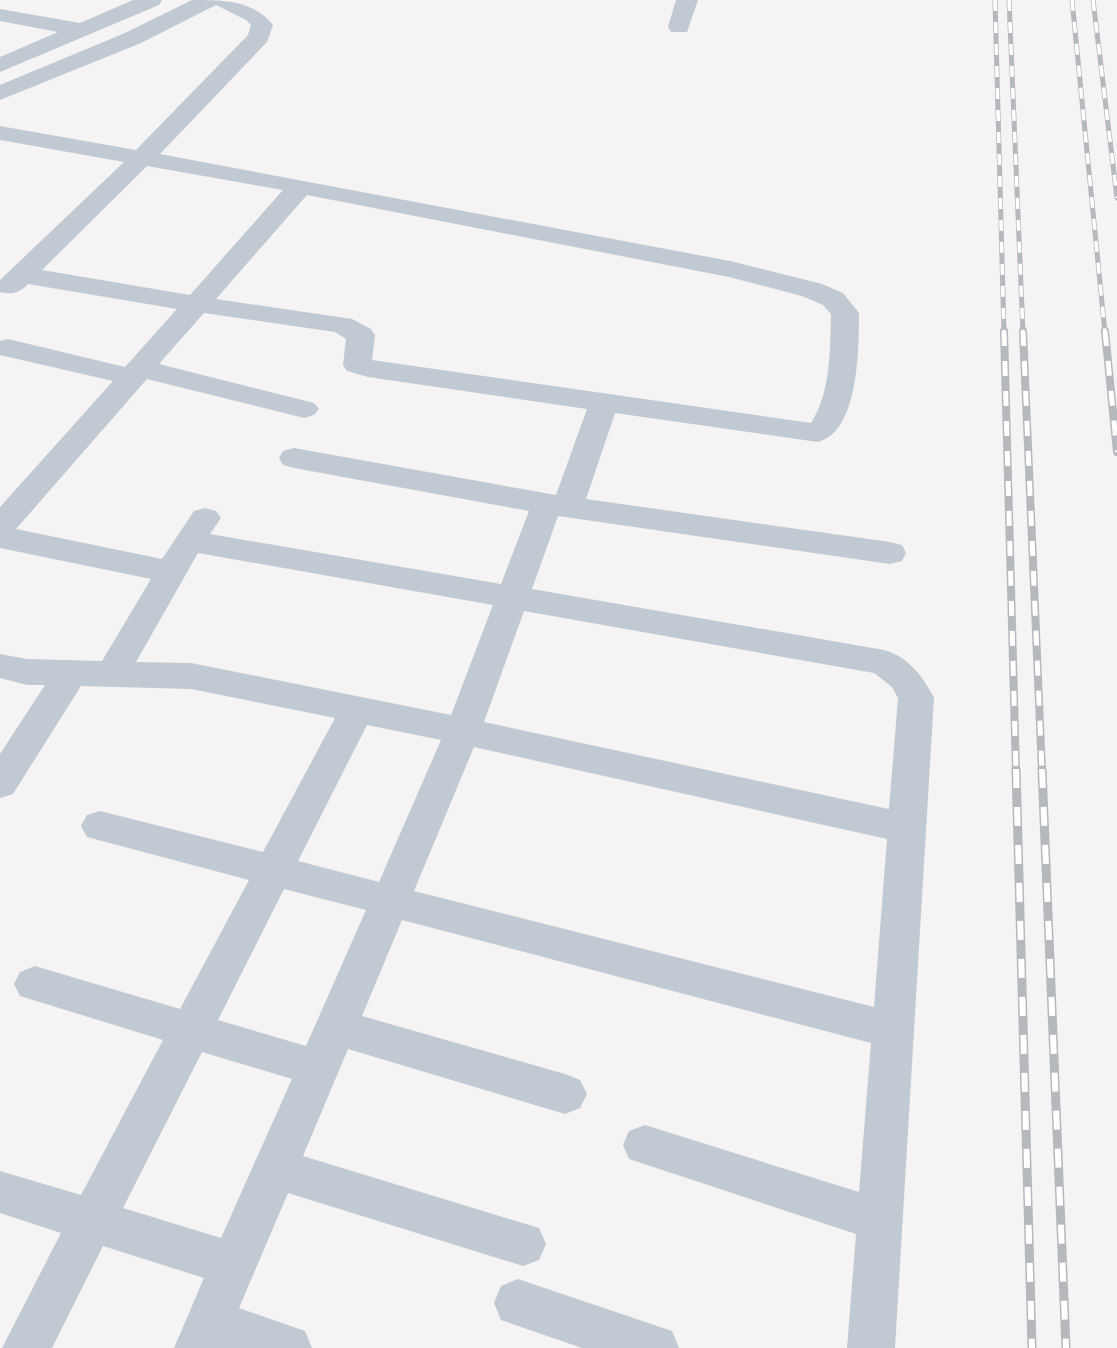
<svg xmlns="http://www.w3.org/2000/svg" width="1117" height="1348" font-family="'Fira Sans Condensed',sans-serif">
<style>
.lines{fill:none;stroke-linecap:round;stroke-linejoin:round}
.minor{fill:#c1cad2;fill-rule:evenodd}
.rail-far2-casing{stroke:#b5b8bd;stroke-width:5}
.rail-far1-casing{stroke:#b5b8bd;stroke-width:8}
.rail-casing{stroke:#b5b8bd;stroke-width:9}
.rail-far2{stroke:#fff;stroke-width:3.5;stroke-dasharray:11;stroke-linecap:butt}
.rail-far1{stroke:#fff;stroke-width:5;stroke-dasharray:15;stroke-linecap:butt}
.rail{stroke:#fff;stroke-width:6;stroke-dasharray:19;stroke-linecap:butt}
</style>
<rect width="100%" height="100%" fill="#f5f3f3"/>
<g class="lines">
<g class="minor">
<path d="M 133,0 L 162,0 L 159,5 L 0,72 L 0,57 L 58,32 L 0,21 L 0,9 L 80,23 Z"/>
<path d="M 192,0 C 224,0 253,0 273,25 L 267,42 L 160,154 L 730,261 L 822,284 L 843,293 L 859,313 C 859,347 859,432 818,442 L 615,413 L 586,499 L 890,542 L 902,545 L 906,553 L 902,561 L 890,564 L 558,516 L 532,589 L 884,650 C 909,657 921,675 934,697 L 895,1348 L 847,1348 L 856,1234 L 629,1159 L 623,1145 L 629,1131 L 645,1125 L 859,1192 L 871,1043 L 402,920 L 362,1016 L 565,1074 L 580,1080 L 587,1094 L 580,1108 L 565,1114 L 348,1049 L 303,1156 L 539,1228 L 546,1244 L 539,1260 L 523,1266 L 288,1193 L 239,1308 L 305,1331 L 312,1348 L 174,1348 L 204,1278 L 103,1246 L 52,1348 L 2,1348 L 61,1233 L 0,1213 L 0,1171 L 81,1195 L 163,1040 L 20,996 L 14,984 L 20,972 L 35,966 L 180,1009 L 249,880 L 87,837 L 81,826 L 87,815 L 100,811 L 263,852 L 335,718 L 191,689 L 81,686 L 13,794 L 0,798 L 0,754 L 45,685 L 27,685 L 0,678 L 0,654 L 27,659 L 102,661 L 151,579 L 0,548 L 0,507 L 113,381 L 0,355 L 0,341 L 8,339 L 125,367 L 177,309 L 28,284 C 19,293 13,295 0,292 L 0,280 L 124,162 L 0,140 L 0,126 L 136,150 L 248,35 L 251,25 L 246,20 L 216,5 L 141,43 L 0,100 L 0,85 L 125,33 ZM 147,166 L 283,190 L 190,295 L 42,270 ZM 307,195 L 729,277 L 802,296 L 823,305 L 831,314 C 830,348 831,393 811,423 L 372,360 L 375,335 L 371,329 L 352,319 L 216,299 ZM 204,313 L 335,332 L 346,339 L 343,365 L 347,371 L 368,377 L 587,409 L 556,495 L 294,448 L 283,451 L 279,458 L 283,465 L 294,468 L 529,511 L 501,584 L 210,534 L 221,518 L 216,511 L 205,508 L 194,511 L 162,559 L 16,529 L 147,379 L 304,418 L 314,415 L 319,409 L 314,403 L 159,364 ZM 198,553 L 493,605 L 451,715 L 191,663 L 136,662 ZM 524,611 L 874,673 L 892,687 L 898,698 L 889,809 L 484,722 ZM 367,725 L 441,740 L 379,882 L 298,861 ZM 474,747 L 887,839 L 874,1007 L 414,891 ZM 284,889 L 366,910 L 306,1046 L 218,1020 ZM 202,1052 L 292,1079 L 221,1238 L 123,1208 Z"/>
<path d="M 676,0 L 698,0 L 687,32 L 671,32 L 668,27 Z"/>
<path d="M 518,1279 L 672,1331 L 679,1348 L 582,1348 L 501,1320 L 494,1303 L 501,1286 Z"/>
</g>
<g class="rail-far2-casing">
<g id="rail-far2">
<path d="M 995,0 L 1004,333"/>
<path d="M 1009,0 L 1023,333"/>
<path d="M 1072,0 L 1105,333"/>
<path d="M 1093,0 L 1117,198"/>
</g>
</g>
<g class="rail-far1-casing">
<g id="rail-far1">
<path d="M 1004,331 L 1016,771"/>
<path d="M 1023,331 L 1042,771"/>
<path d="M 1105,331 L 1117,452"/>
</g>
</g>
<g class="rail-casing">
<g id="rail">
<path d="M 1016,769 L 1032,1348"/>
<path d="M 1042,769 L 1066,1348"/>
</g>
</g>
<use href="#rail-far2" class="rail-far2"/>
<use href="#rail-far1" class="rail-far1"/>
<use href="#rail" class="rail"/>
</g>
</svg>
